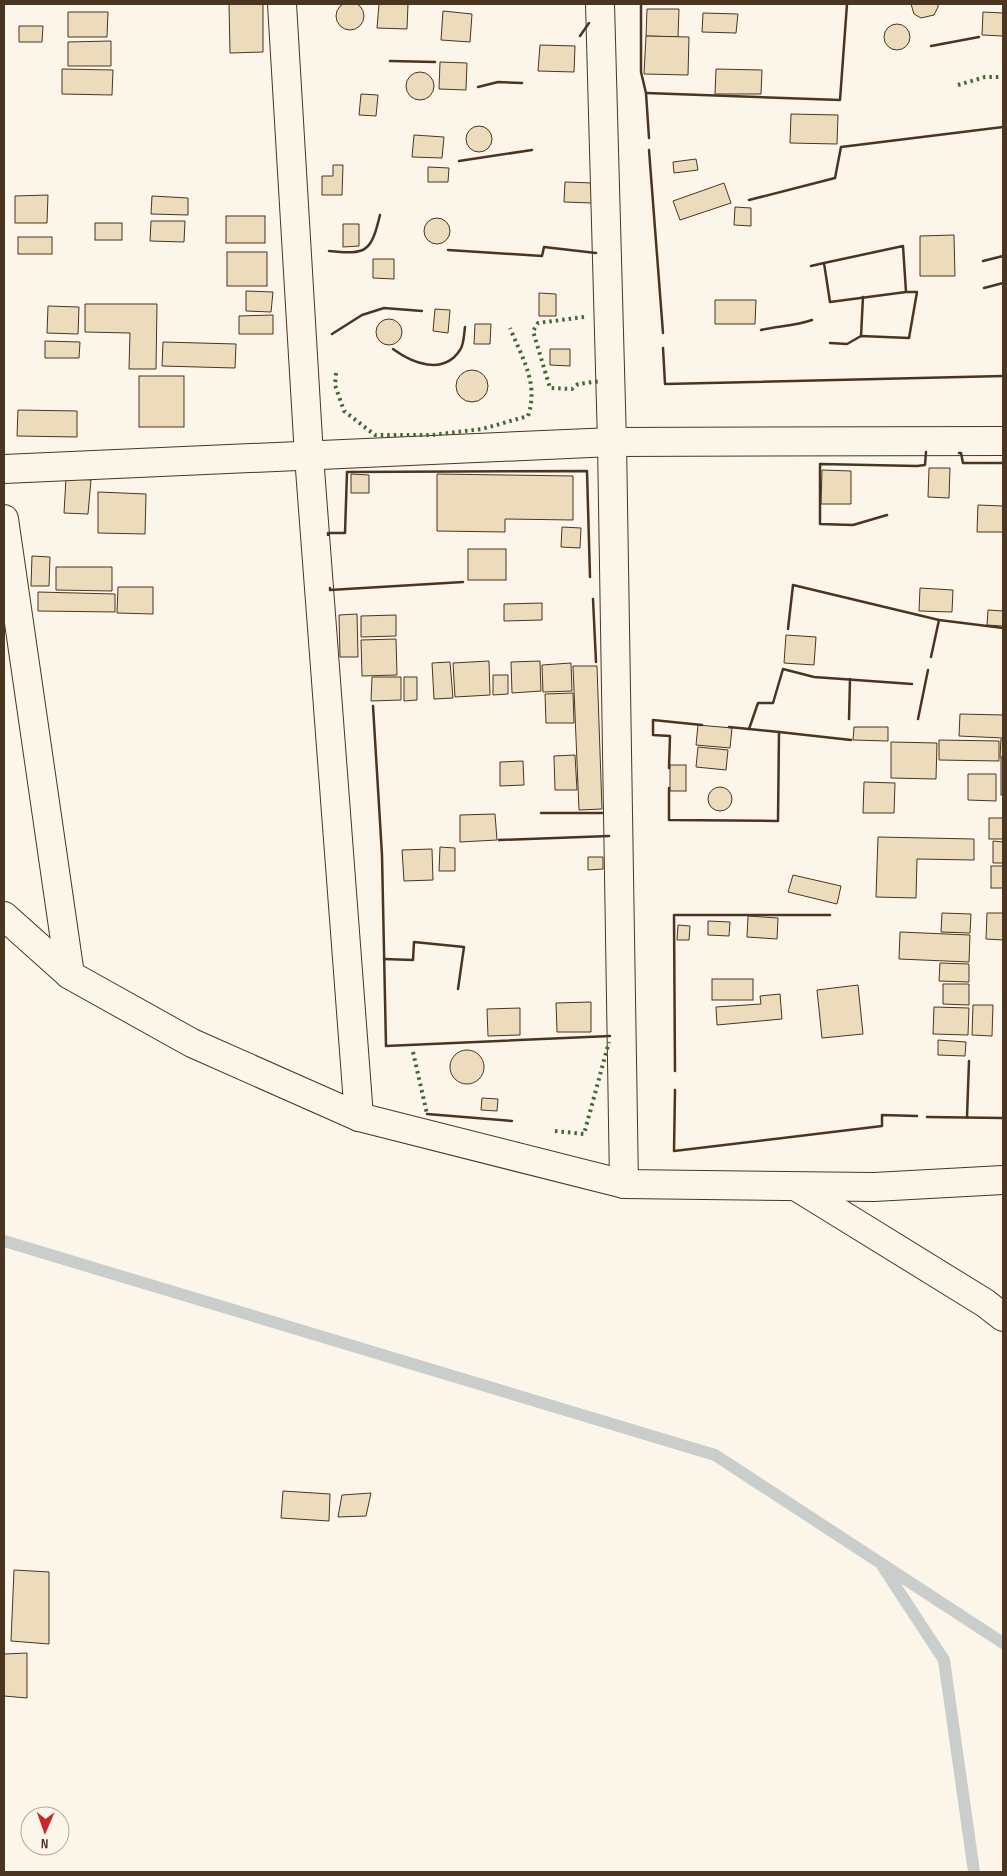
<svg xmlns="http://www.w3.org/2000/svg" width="1007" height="1876" font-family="'Sofia Sans Condensed',sans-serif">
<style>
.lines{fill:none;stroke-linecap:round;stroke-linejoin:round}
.stream{stroke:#c9cecd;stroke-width:12}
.building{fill:#ecdcbc;stroke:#4a3520}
.minor-casing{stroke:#4a3520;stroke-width:30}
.minor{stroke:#fbf6e9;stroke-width:28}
.hedge{stroke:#436837;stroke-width:4;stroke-dasharray:2.5 4;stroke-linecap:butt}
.wall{stroke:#4a3520;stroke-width:2.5}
</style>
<rect width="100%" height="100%" fill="#fbf6e9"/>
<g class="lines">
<g class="stream">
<path d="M 4,1241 L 715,1455 L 1003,1643"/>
<path d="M 883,1567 L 944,1660 L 974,1872"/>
</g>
</g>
<g class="building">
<circle cx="350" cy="16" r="14"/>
<path d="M 229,4 L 263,4 L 263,52 L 230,53 Z"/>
<path d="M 379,4 L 408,4 L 407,29 L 377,28 Z"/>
<path d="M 911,4 L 938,4 L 938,7 L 934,15 L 921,18 L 914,14 Z"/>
<path d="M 647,9 L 679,9 L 678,37 L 646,36 Z"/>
<path d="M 443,11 L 472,14 L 470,42 L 441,40 Z"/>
<path d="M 68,12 L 108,12 L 107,37 L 68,37 Z"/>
<path d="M 983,12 L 1003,13 L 1003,36 L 982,35 Z"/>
<path d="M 703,13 L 738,14 L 736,33 L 702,32 Z"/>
<circle cx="897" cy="37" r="13"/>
<path d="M 19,26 L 43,26 L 42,42 L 19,42 Z"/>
<path d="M 646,36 L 689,37 L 688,75 L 644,74 Z"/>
<path d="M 111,41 L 111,66 L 68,66 L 68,42 Z"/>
<path d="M 540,45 L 575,46 L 574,72 L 538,71 Z"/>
<path d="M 440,62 L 467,63 L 466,90 L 439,89 Z"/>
<path d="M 62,69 L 113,70 L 112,95 L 62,94 Z"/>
<path d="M 716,69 L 762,70 L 761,94 L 715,94 Z"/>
<circle cx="420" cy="86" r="14"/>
<path d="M 361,94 L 378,95 L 376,116 L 359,115 Z"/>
<path d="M 791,114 L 838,115 L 837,144 L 790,143 Z"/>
<circle cx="479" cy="139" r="13"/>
<path d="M 414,135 L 444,137 L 442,158 L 412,157 Z"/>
<path d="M 696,159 L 698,170 L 674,173 L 673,162 Z"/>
<path d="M 333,165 L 343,165 L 342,195 L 322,195 L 322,176 L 333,176 Z"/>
<path d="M 428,167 L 449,168 L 448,182 L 428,182 Z"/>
<path d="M 565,182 L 593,183 L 592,203 L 564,202 Z"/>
<path d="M 724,183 L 731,203 L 680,220 L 673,201 Z"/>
<path d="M 48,195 L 47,223 L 15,223 L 15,196 Z"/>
<path d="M 152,196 L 188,198 L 188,215 L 151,214 Z"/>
<path d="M 735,207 L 751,208 L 751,226 L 734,225 Z"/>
<rect x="226" y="216" width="39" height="27"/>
<circle cx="437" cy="231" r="13"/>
<path d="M 151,221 L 185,221 L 184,242 L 150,241 Z"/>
<rect x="95" y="223" width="27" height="17"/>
<path d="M 343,224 L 359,224 L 359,246 L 343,247 Z"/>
<path d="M 954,235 L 955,276 L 920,276 L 920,236 Z"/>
<rect x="18" y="237" width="34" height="17"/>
<rect x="227" y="252" width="40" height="34"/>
<path d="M 373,259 L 394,259 L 394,279 L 373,278 Z"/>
<path d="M 246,291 L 273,292 L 271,312 L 246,311 Z"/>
<path d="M 539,293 L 556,294 L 556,316 L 539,316 Z"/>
<path d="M 715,300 L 756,300 L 755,324 L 715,324 Z"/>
<path d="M 85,304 L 157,304 L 156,369 L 129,369 L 130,333 L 85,332 Z"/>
<path d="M 48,306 L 79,307 L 78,334 L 47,333 Z"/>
<path d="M 435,309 L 450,310 L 448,333 L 433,331 Z"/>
<path d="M 273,315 L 273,334 L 239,334 L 239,316 Z"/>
<circle cx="389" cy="332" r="13"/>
<path d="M 475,324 L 491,324 L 490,344 L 474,344 Z"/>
<path d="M 45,341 L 80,342 L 79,358 L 45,358 Z"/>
<path d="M 163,342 L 236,344 L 235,368 L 162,366 Z"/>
<path d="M 550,349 L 570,349 L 570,366 L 550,365 Z"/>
<circle cx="472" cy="386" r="16"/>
<rect x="139" y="376" width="45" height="51"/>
<path d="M 18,410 L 77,411 L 77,437 L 17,436 Z"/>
<path d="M 929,468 L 950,468 L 949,498 L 928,497 Z"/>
<path d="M 822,470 L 851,471 L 851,504 L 821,504 Z"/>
<path d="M 351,474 L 369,475 L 369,493 L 351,493 Z"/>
<path d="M 437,474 L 573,476 L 573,520 L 505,519 L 505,532 L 437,531 Z"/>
<path d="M 66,478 L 91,480 L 88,514 L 64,513 Z"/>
<path d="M 98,492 L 146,494 L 145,534 L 98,533 Z"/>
<path d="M 978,505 L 1003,506 L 1003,532 L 977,532 Z"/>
<path d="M 562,527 L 581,528 L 580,548 L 561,547 Z"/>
<rect x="468" y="549" width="38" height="31"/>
<path d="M 32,556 L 50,557 L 49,586 L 31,586 Z"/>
<path d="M 56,567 L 112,567 L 112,591 L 56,590 Z"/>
<path d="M 118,587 L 153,587 L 153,614 L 117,613 Z"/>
<path d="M 920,588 L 953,590 L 952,612 L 919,611 Z"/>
<path d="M 38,592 L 115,594 L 115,612 L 38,611 Z"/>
<path d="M 542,603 L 542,620 L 504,621 L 504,604 Z"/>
<path d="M 988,610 L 1003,611 L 1003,626 L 987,625 Z"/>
<path d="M 357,614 L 358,657 L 340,657 L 339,615 Z"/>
<path d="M 396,615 L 396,636 L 361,637 L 361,616 Z"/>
<path d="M 786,635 L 816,637 L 814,665 L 784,663 Z"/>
<path d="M 396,639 L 397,675 L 362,676 L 361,640 Z"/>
<path d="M 489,661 L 490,695 L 455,697 L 453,663 Z"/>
<path d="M 540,661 L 541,691 L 512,693 L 511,662 Z"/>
<path d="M 450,662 L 453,698 L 434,699 L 432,663 Z"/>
<path d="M 571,663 L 572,691 L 543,692 L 542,665 Z"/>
<path d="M 573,666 L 597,666 L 602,809 L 579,810 Z"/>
<path d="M 493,675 L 508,675 L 508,694 L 493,695 Z"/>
<path d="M 372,677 L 401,677 L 401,700 L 371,701 Z"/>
<path d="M 404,677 L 417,677 L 417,700 L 404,701 Z"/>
<path d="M 573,693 L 574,723 L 546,723 L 545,694 Z"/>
<path d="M 960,714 L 1003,715 L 1003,738 L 959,736 Z"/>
<path d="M 698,725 L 732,728 L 730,748 L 696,745 Z"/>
<path d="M 854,727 L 888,727 L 888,741 L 853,740 Z"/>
<path d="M 1001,739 L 1003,739 L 1003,757 L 1000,757 Z"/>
<path d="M 939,740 L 999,741 L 999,761 L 939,760 Z"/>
<path d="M 891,742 L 937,743 L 936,779 L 891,778 Z"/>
<path d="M 698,747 L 728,750 L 726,770 L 696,767 Z"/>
<path d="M 575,755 L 577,790 L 555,790 L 554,756 Z"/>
<rect x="1001" y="758" width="2" height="37"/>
<path d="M 523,761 L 524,785 L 500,786 L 500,762 Z"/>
<rect x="670" y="765" width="16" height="26"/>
<path d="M 968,774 L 996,774 L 996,801 L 968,800 Z"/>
<path d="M 864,782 L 895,783 L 894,813 L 863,813 Z"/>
<circle cx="720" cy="799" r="12"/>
<path d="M 495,814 L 497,840 L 460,842 L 460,815 Z"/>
<rect x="989" y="818" width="14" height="21"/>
<path d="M 878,837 L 974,839 L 974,860 L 917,859 L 916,898 L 876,897 Z"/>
<path d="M 993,841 L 1003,842 L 1003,863 L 993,863 Z"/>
<path d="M 440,847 L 455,848 L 455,871 L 439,871 Z"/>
<path d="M 432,849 L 433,880 L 404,881 L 402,850 Z"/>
<path d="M 588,857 L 603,857 L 603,869 L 588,870 Z"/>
<rect x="991" y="866" width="12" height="22"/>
<path d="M 793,875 L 841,886 L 837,904 L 788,892 Z"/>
<path d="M 942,913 L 971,914 L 970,933 L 941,932 Z"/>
<path d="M 987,913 L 1003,913 L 1003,940 L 986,939 Z"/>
<path d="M 748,916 L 778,918 L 777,939 L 747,937 Z"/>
<path d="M 708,921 L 730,922 L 729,936 L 708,935 Z"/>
<path d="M 678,925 L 690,926 L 689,940 L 677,940 Z"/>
<path d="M 900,932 L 970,935 L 969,962 L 899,959 Z"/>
<path d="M 940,963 L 969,964 L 969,982 L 939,981 Z"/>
<rect x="712" y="979" width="41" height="21"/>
<path d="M 943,984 L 969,984 L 969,1005 L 943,1004 Z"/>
<path d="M 858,985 L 863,1034 L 822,1038 L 817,990 Z"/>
<path d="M 780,994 L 782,1019 L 717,1025 L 716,1007 L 761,1004 L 760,996 Z"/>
<path d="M 591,1002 L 591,1032 L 557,1032 L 556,1003 Z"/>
<path d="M 973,1005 L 993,1005 L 992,1036 L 972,1035 Z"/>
<path d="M 934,1007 L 969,1008 L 968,1035 L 933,1034 Z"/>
<path d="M 520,1008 L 520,1035 L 488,1036 L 487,1009 Z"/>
<path d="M 938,1040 L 966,1042 L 965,1056 L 938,1055 Z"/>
<circle cx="467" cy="1067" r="17"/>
<path d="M 482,1098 L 498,1099 L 497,1111 L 481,1110 Z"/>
<path d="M 283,1491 L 330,1494 L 329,1521 L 281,1518 Z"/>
<path d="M 371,1493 L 366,1516 L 338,1517 L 342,1495 Z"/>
<path d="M 14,1570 L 49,1572 L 49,1644 L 11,1641 Z"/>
<path d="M 27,1653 L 27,1698 L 4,1696 L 4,1654 Z"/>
</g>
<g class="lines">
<g class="minor-casing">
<g id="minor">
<path d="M 282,4 L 309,456 L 359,1117"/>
<path d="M 600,4 L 612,442 L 624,1184"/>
<path d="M 4,469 L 612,442 L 1003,441"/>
<path d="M 4,519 L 70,975"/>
<path d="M 4,916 L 70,975 L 192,1043 L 359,1117 L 624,1184 L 874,1187 L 1003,1180"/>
<path d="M 797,1187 L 985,1303 L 1003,1317"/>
</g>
</g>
<use href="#minor" class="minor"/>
<g class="hedge">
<path d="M 958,85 L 985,77 L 1003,77"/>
<path d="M 584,317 L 538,323 L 533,331 L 550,388 L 572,389 L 578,384 L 601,381"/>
<path d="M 336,373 L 335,385 L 344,411 L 375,435 L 432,435 L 482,429 L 528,416 C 539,383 522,358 510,328"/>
<path d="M 413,1052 L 427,1114"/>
<path d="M 555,1131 L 584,1134 L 609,1042"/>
</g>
<g class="wall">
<path d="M 641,4 L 641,72 L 646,93 L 649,138"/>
<path d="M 580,36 L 589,23"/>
<path d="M 931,46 L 979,37"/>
<path d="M 390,61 L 435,62"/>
<path d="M 478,87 L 498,82 L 522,83"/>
<path d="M 646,93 L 840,100 L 847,4"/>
<path d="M 649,150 L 663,333"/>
<path d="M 459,161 L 532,150"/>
<path d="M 749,200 L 835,178 L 841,147 L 1003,127"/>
<path d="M 448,250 L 542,256 L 544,247 L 596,253"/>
<path d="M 329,251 C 367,255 371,252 380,215"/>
<path d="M 983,261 L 1003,256"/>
<path d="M 811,266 L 824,263 L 903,246 L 906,292 L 830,302 L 824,263"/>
<path d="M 984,288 L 1003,283"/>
<path d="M 761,330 C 779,326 795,326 812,320"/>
<path d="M 332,334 L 362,315 L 384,308 L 422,311"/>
<path d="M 861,336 L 863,297"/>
<path d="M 830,343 L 847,344 L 861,336 L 909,338 L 917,292 L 906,292"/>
<path d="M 663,348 L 665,384 L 1003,376"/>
<path d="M 393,349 C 412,363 443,376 460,350 C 464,345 464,334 465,327"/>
<path d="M 959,453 L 961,453 L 963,463 L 1003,463"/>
<path d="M 887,515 L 853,525 L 820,524 L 820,464 L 917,466 L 925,465 L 926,452"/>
<path d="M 328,535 L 328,533 L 345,533 L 347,472 L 587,471 L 590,577"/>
<path d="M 330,588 L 330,590 L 463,582"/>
<path d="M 593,599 L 596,662"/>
<path d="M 788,629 L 793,585 L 939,620 L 1003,628"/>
<path d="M 931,657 L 939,620"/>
<path d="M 373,706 L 382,855 L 386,1046 L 610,1036"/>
<path d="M 849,719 L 850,679"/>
<path d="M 918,719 L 928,670"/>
<path d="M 729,727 L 779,732"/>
<path d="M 749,729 L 758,703 L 773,703 L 783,669 L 814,677 L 912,684"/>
<path d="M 669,768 L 670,736 L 653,735 L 653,720 L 702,725"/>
<path d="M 669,788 L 669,820 L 778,821 L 779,732 L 851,740"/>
<path d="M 541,813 L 602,813"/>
<path d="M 499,840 L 609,836"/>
<path d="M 384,959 L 413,960 L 414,942 L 464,947 L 458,989"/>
<path d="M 675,1071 L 674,915 L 830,915"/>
<path d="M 675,1090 L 674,1151 L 882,1126 L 882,1115 L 917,1116"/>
<path d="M 427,1114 L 512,1121"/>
<path d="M 927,1117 L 1003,1118"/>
<path d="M 967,1117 L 969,1061"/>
</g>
</g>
<rect width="1007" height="1876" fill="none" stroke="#4a3520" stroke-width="10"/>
<g transform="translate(45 1831) rotate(182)"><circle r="24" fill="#fbf6e9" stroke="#b4a999"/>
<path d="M0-4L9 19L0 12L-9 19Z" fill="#c62828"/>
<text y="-8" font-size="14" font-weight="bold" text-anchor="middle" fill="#4a3520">N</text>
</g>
</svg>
